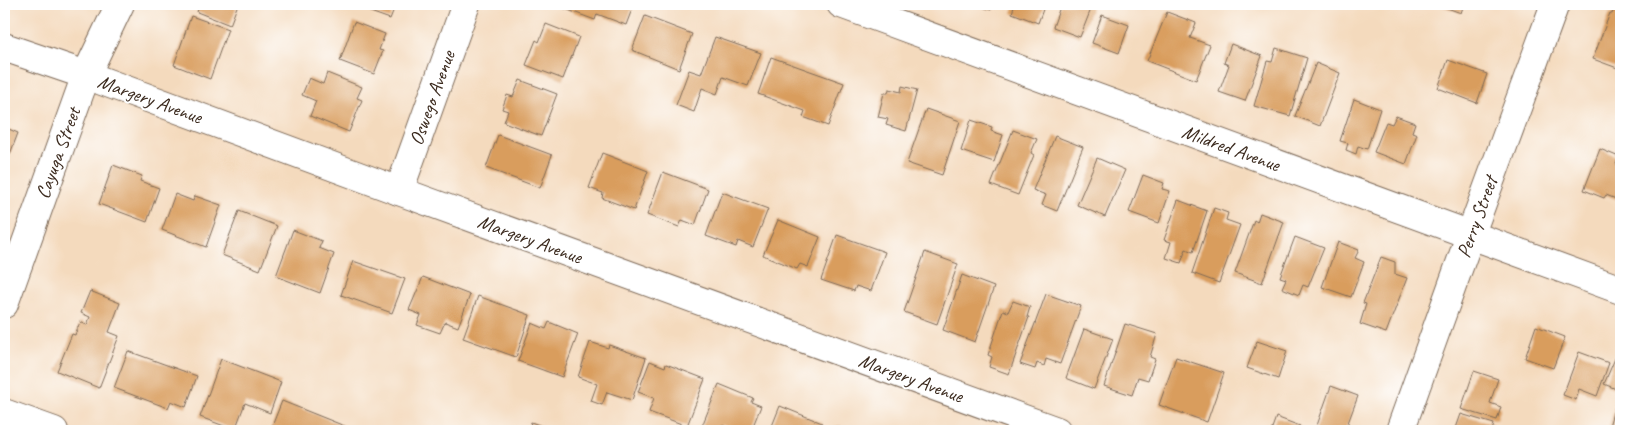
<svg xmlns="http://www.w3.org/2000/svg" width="1625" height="435" font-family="Caveat,sans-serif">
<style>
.building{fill:#d99d5d}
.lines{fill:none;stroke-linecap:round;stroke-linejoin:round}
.minor-casing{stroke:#7c6856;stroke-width:30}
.minor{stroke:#fff;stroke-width:28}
.labels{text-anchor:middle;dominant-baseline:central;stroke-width:4;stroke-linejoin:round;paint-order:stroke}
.street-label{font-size:20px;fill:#3b2a1e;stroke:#fff}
</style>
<rect width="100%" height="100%" fill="#fff"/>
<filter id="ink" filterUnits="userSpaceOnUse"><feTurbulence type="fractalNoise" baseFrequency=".02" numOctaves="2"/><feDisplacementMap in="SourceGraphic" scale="10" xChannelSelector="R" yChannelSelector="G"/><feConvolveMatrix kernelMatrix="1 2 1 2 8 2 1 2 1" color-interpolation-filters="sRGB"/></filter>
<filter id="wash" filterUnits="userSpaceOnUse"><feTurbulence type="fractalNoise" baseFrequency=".0096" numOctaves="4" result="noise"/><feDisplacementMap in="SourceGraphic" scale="20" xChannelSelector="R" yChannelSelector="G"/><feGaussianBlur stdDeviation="1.12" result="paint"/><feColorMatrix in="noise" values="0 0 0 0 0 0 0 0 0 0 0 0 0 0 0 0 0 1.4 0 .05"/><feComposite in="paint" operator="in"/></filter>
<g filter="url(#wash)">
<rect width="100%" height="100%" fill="#f4dabd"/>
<g id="blocks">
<g class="building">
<path d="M 200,4 L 238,4 L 230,25 L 197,12 Z"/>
<path d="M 348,4 L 396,4 L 390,19 Z"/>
<path d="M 552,4 L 634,4 L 626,25 L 597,14 L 595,20 Z"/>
<path d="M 974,4 L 993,4 L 991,10 Z"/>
<path d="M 1015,4 L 1045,4 L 1038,23 L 1012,13 Z"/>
<path d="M 1061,4 L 1093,4 L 1080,37 L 1053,27 Z"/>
<path d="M 1436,4 L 1464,4 L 1461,13 Z"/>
<path d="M 1616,5 L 1621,7 L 1620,69 L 1593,59 L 1610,13 L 1612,14 Z"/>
<path d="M 1167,12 L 1196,23 L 1190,38 L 1210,45 L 1196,80 L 1147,61 Z"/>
<path d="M 1102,15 L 1129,25 L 1119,53 L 1092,43 Z"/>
<path d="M 191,16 L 228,29 L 210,79 L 174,65 Z"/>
<path d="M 645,16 L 692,34 L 679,69 L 632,50 Z"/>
<path d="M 354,22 L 385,34 L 379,50 L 383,51 L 374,74 L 340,61 Z"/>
<path d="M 546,24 L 579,37 L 563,79 L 526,65 L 536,40 L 539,42 Z"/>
<path d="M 715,37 L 761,53 L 748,86 L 723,77 L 717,94 L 702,88 L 694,112 L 676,105 L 689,70 L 701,74 Z"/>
<path d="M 1231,44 L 1262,56 L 1245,101 L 1219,92 L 1229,65 L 1224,63 Z"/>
<path d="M 1276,48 L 1307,58 L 1290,116 L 1254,106 L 1267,61 L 1272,62 Z"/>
<path d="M 771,57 L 844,83 L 828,126 L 803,117 L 805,111 L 758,94 Z"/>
<path d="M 1448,60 L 1487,74 L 1477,103 L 1438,88 Z"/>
<path d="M 1316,63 L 1340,73 L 1320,126 L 1295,116 Z"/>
<path d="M 327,73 L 362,87 L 357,98 L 362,100 L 349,132 L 310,116 L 316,101 L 302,95 L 309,78 L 323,84 Z"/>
<path d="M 520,80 L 557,94 L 541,136 L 504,122 L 508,111 L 502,109 L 507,95 L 513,97 Z"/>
<path d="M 902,86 L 917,90 L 906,131 L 886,125 L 888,119 L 878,117 L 884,93 L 888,93 L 889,89 L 901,92 Z"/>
<path d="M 1354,99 L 1380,109 L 1367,149 L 1358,146 L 1356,154 L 1346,150 L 1348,143 L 1340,141 Z"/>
<path d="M 926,109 L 960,121 L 942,175 L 907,163 Z"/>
<path d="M 1396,116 L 1415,123 L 1412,132 L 1417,134 L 1406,164 L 1374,152 L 1386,122 L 1392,124 Z"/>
<path d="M 971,120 L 992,127 L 991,131 L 1003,135 L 994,162 L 961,151 Z"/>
<path d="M 4,127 L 18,133 L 4,170 Z"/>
<path d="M 1013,130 L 1037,139 L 1031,153 L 1034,155 L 1018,195 L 991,185 Z"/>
<path d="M 498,135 L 552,155 L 540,188 L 486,168 Z"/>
<path d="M 1055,136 L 1083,147 L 1057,211 L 1042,205 L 1046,195 L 1033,190 Z"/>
<path d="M 1600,149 L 1619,157 L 1616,164 L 1621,166 L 1621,201 L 1606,195 L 1604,198 L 1584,190 Z"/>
<path d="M 602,153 L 648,171 L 634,210 L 602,198 L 603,193 L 589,188 Z"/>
<path d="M 1097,158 L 1125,170 L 1105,217 L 1077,205 Z"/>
<path d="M 113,165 L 142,176 L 140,181 L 159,188 L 147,222 L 99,204 Z"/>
<path d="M 663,172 L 708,189 L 695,225 L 682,220 L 679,227 L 647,215 Z"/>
<path d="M 1143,175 L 1164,183 L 1162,189 L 1170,191 L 1159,223 L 1129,212 Z"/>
<path d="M 722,192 L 768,209 L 753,247 L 738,241 L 736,247 L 706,236 Z"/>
<path d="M 175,194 L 193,201 L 195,196 L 221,205 L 206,247 L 162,230 Z"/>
<path d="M 1178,200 L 1207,211 L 1193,252 L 1186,249 L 1181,263 L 1166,258 L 1171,242 L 1164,240 Z"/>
<path d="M 1214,208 L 1228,213 L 1226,220 L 1240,225 L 1219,283 L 1192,273 Z"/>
<path d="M 239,211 L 277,226 L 260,270 L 222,255 Z"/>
<path d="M 1260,213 L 1284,222 L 1262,283 L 1235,273 L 1254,220 L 1257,222 Z"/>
<path d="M 778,220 L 820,237 L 808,267 L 800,264 L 797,269 L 763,255 Z"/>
<path d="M 293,230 L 322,241 L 319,248 L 334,254 L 320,293 L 276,276 Z"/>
<path d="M 837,235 L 885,252 L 871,291 L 856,286 L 854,291 L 821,280 Z"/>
<path d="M 1295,237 L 1324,248 L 1308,287 L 1303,285 L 1299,295 L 1282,288 L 1286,279 L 1280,277 Z"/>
<path d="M 1338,242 L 1359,250 L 1355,258 L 1364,262 L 1351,297 L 1322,287 Z"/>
<path d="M 925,252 L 958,264 L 937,324 L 904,312 Z"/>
<path d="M 1381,257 L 1395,262 L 1395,274 L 1407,278 L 1386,333 L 1360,324 L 1366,304 L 1363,303 Z"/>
<path d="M 353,261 L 405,279 L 392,313 L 341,295 Z"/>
<path d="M 962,275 L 994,287 L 975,342 L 943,330 Z"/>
<path d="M 423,277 L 470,295 L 458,327 L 445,322 L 440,333 L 417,325 L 421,315 L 409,310 Z"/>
<path d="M 90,291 L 120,303 L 109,332 L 119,336 L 99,388 L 57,371 L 72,334 L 75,335 L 80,322 L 87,325 L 90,317 L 81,313 Z"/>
<path d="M 1046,294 L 1081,306 L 1060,364 L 1046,359 L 1044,366 L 1037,363 L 1035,369 L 1020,364 Z"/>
<path d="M 478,296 L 530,315 L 516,357 L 463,338 Z"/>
<path d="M 1013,301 L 1030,307 L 1027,317 L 1029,317 L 1009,374 L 989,367 L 992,357 L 988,355 L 1003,310 L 1008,312 Z"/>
<path d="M 549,322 L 578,334 L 562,377 L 518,361 L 532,323 L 546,329 Z"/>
<path d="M 1125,324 L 1157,334 L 1150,357 L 1155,359 L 1148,380 L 1138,377 L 1132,395 L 1104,386 Z"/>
<path d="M 1536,326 L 1565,337 L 1553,368 L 1525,358 Z"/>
<path d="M 1084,329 L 1113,339 L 1094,389 L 1066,378 Z"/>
<path d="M 1257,341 L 1287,351 L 1278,379 L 1247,368 Z"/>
<path d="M 590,342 L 608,348 L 609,345 L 646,358 L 632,400 L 607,392 L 602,405 L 591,401 L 597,384 L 578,377 Z"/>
<path d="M 1620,347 L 1621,348 L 1621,391 L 1604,384 Z"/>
<path d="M 128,351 L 197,376 L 186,407 L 171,401 L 168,408 L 114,388 Z"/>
<path d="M 1579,352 L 1609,363 L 1597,396 L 1579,389 L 1576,400 L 1563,395 Z"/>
<path d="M 1176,357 L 1224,373 L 1207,422 L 1159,405 Z"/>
<path d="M 221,359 L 281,382 L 270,413 L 245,403 L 235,430 L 200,417 Z"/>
<path d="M 650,361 L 665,367 L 666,364 L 705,379 L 687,426 L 649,412 L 654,398 L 638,392 Z"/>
<path d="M 1474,371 L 1498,379 L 1490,403 L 1501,407 L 1497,420 L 1461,409 Z"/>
<path d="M 719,384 L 753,398 L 751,402 L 761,406 L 751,431 L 737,431 L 722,425 L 719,431 L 714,431 L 702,426 Z"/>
<path d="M 1331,386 L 1358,396 L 1345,431 L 1315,431 Z"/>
<path d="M 282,401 L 347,427 L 346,431 L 270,431 Z"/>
<path d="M 780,406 L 822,423 L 818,431 L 770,431 Z"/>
<path d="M 1615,406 L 1621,408 L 1621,431 L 1616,431 L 1617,428 L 1609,426 Z"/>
<path d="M 1461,414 L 1494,424 L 1492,431 L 1455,431 Z"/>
<path d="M 1276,417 L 1300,426 L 1298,431 L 1271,431 Z"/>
<path d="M 531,422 L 555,431 L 528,431 Z"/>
<path d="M 836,426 L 851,431 L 834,431 Z"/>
</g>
</g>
</g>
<g filter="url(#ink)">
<use href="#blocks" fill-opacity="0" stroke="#7c6856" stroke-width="1"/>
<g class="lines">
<g class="minor-casing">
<g id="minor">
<path d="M 841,4 L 1621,290"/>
<path d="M 4,47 L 86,75 L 399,191 L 1057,431"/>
<path d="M 399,191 L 466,4"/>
<path d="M 4,304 L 86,75 L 120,4"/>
<path d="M 4,413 L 54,431"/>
<path d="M 1400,431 L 1470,236 L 1555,4"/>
</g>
</g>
<use href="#minor" class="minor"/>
</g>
</g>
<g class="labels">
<g class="street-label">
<text transform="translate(432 98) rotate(-70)">Oswego Avenue</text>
<text transform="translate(150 99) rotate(20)">Margery Avenue</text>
<text transform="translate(1231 148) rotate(20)">Mildred Avenue</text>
<text transform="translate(58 153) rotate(-70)">Cayuga Street</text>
<text transform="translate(1477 217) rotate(-70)">Perry Street</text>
<text transform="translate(530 239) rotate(20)">Margery Avenue</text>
<text transform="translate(911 378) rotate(20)">Margery Avenue</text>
</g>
</g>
<rect width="1625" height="435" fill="none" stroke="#fff" stroke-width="20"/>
</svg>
